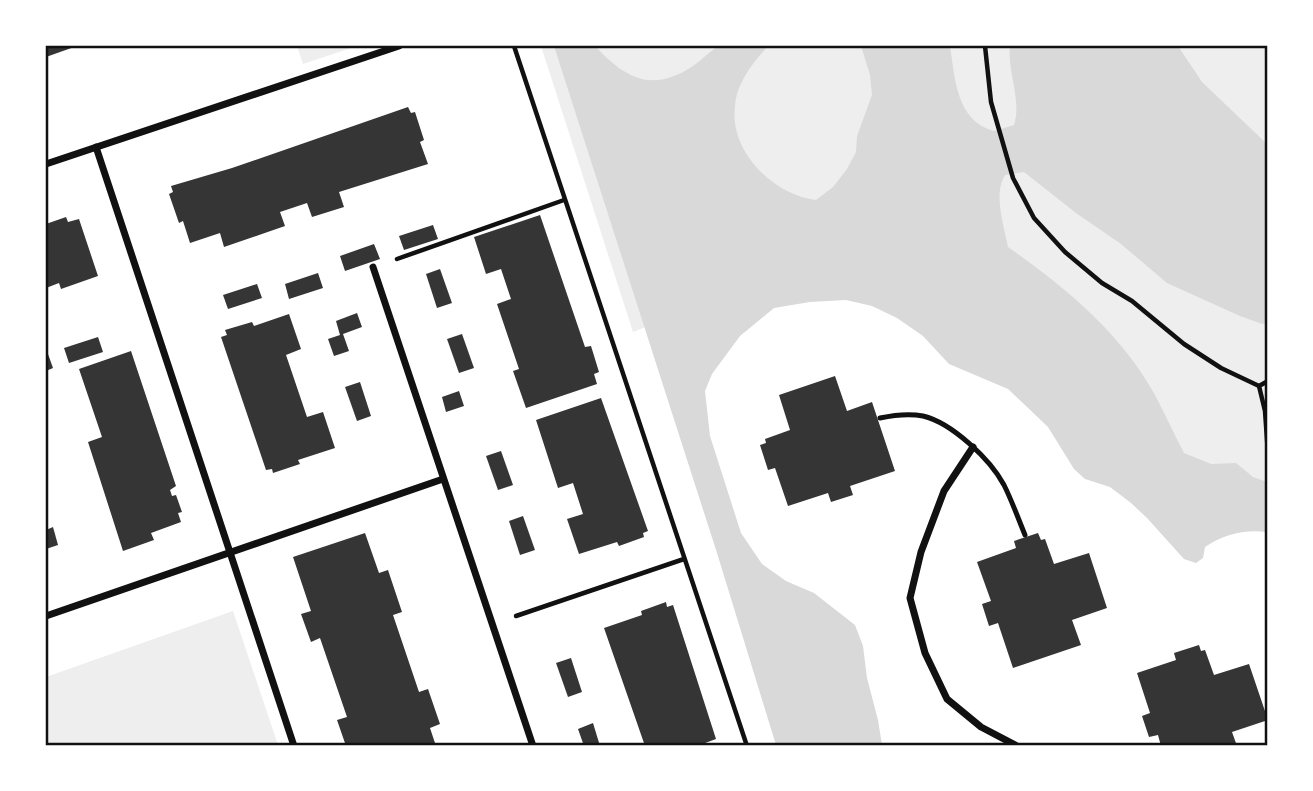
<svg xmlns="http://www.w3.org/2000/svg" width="1313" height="791" font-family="Lora,serif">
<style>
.green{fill:#eee}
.water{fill:#d9d9d9}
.building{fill:#353535}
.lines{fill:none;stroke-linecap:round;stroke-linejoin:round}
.path{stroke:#111;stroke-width:4.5}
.service{stroke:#111;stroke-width:5}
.minor{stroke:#111;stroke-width:7}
.neatline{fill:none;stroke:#111;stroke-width:2.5}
</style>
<rect width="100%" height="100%" fill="#fff"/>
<g class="green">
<path d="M 297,46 L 357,46 L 303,64 Z"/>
<path d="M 541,46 L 1267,46 L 1267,499 L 1092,453 L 925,290 L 805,263 L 633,332 Z"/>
<path d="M 233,611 L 278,745 L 46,745 L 46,677 Z"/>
</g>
<path class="water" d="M 554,46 L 595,46 C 626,79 652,93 693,66 C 702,60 711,50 719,46 C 727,42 758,46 768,46 C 753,63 737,82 735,106 C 729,152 774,195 816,200 L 833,187 L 847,169 L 856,152 L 857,136 L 872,95 L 870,75 L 861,46 L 950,46 C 955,78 956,121 994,131 L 1014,125 C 1022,101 1007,71 1010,46 L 1178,46 L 1202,82 L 1267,144 L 1267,323 L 1262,324 L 1240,316 L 1167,283 L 1121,244 L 1076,213 L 1024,172 L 1005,175 C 993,194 1004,226 1008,247 C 1065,287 1121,333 1155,395 C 1165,414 1174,434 1184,453 L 1211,464 L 1236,463 L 1253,477 L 1267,482 L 1267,532 C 1246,529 1223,534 1205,547 L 1203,558 L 1196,563 L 1184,559 L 1147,518 L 1131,503 L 1110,487 L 1085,479 L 1074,469 L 1048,427 L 1008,389 L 949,364 L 923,336 L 897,318 L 872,306 L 846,300 L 810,302 L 774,308 L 740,336 L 712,374 L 705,391 L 710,436 L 741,533 L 762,564 L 786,581 L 814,593 L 855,625 L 863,646 L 867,678 L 878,720 L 882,745 L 776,745 L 717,553 Z"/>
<g class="building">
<path d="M 46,46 L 77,46 L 46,57 Z"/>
<path d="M 408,107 L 411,113 L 415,112 L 424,140 L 420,142 L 428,164 L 339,192 L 344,207 L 312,217 L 307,203 L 280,212 L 285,226 L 224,247 L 220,233 L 190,243 L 183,221 L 179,223 L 169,194 L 173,192 L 171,186 L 232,168 Z"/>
<path d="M 540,215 L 585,347 L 591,346 L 599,372 L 594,374 L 597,384 L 526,408 L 513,371 L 519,369 L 497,304 L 511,299 L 501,269 L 486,274 L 474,237 Z"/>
<path d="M 66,217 L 68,222 L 79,219 L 98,276 L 61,289 L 59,283 L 46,288 L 46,224 Z"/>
<path d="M 433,225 L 438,239 L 404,250 L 399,236 Z"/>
<path d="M 374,244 L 380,259 L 345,271 L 340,256 Z"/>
<path d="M 440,269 L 452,303 L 437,308 L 426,274 Z"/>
<path d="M 318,273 L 323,288 L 289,299 L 285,284 Z"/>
<path d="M 257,284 L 262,298 L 228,309 L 223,295 Z"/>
<path d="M 357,313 L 362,327 L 343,334 L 349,351 L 334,356 L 328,339 L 340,335 L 336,321 Z"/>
<path d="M 289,314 L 301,349 L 286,355 L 307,417 L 323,412 L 335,448 L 298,460 L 300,464 L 273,473 L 272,469 L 266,470 L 221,337 L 227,335 L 225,330 L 252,322 L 254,326 Z"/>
<path d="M 462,334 L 474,368 L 459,373 L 447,339 Z"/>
<path d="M 98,337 L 103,352 L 69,363 L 64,348 Z"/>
<path d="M 131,351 L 176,486 L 170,490 L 172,496 L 176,495 L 182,512 L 178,513 L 181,522 L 151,533 L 154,540 L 123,551 L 88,442 L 102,437 L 79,369 Z"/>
<path d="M 48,354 L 53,368 L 46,371 L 46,355 Z"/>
<path d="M 835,376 L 847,411 L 872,402 L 895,471 L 850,486 L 853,495 L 831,502 L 828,493 L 788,506 L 775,468 L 768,470 L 760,445 L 766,443 L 765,439 L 790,430 L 779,395 Z"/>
<path d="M 360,382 L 371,416 L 357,421 L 345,387 Z"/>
<path d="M 459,391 L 464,406 L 446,412 L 442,397 Z"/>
<path d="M 601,398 L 648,531 L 643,533 L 644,537 L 619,546 L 617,542 L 579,554 L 567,519 L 583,514 L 573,483 L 558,488 L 536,420 Z"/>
<path d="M 501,451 L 513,485 L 498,490 L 486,456 Z"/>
<path d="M 523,516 L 535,550 L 520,555 L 509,521 Z"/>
<path d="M 53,527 L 58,545 L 46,549 L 46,530 Z"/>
<path d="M 365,533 L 379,573 L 388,570 L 402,612 L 393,615 L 419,692 L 428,689 L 440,724 L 430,728 L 436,746 L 346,746 L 337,720 L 347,717 L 320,638 L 311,642 L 301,614 L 311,611 L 293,557 Z"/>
<path d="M 1038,533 L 1041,540 L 1045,539 L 1054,564 L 1089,553 L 1107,608 L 1072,620 L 1081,645 L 1013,668 L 998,623 L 989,626 L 982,604 L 991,601 L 977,562 L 1016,548 L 1014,541 Z"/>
<path d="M 666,602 L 667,607 L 673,605 L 716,739 L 697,746 L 645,746 L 604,628 L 642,615 L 641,611 Z"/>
<path d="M 1199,645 L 1201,651 L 1205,650 L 1214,675 L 1249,664 L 1268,720 L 1232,732 L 1237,746 L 1161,746 L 1158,735 L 1149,737 L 1142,716 L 1150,713 L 1137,673 L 1176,660 L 1174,653 Z"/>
<path d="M 571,658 L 582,692 L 568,697 L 556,663 Z"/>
<path d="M 593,723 L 600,746 L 584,746 L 578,729 Z"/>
</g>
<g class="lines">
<g class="path">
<path d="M 514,46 L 747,746"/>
<path d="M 985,46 L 991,102 L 1013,178 L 1034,218 L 1065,252 L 1102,283 L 1132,301 L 1184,344 L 1221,368 L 1259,386"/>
<path d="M 397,259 L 564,200"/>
<path d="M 1268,381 L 1259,386 L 1265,411 L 1268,454"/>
<path d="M 516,616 L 684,559"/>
</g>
<path class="service" d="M 880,418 C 894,415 908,413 923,416 C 952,423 990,459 1004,485 C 1012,501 1018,518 1025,535"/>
<g class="minor">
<path d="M 96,147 L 294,746"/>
<path d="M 46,164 L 399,46"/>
<path d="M 373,267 L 533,746"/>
<path d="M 973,447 L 944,491 L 921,552 L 910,598 L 925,653 L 947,699 L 981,727 L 1017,746"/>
<path d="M 46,616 L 443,479"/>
</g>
</g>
<rect width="1313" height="791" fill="none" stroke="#ffffff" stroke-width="94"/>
<rect x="47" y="47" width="1219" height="697" class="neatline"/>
</svg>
